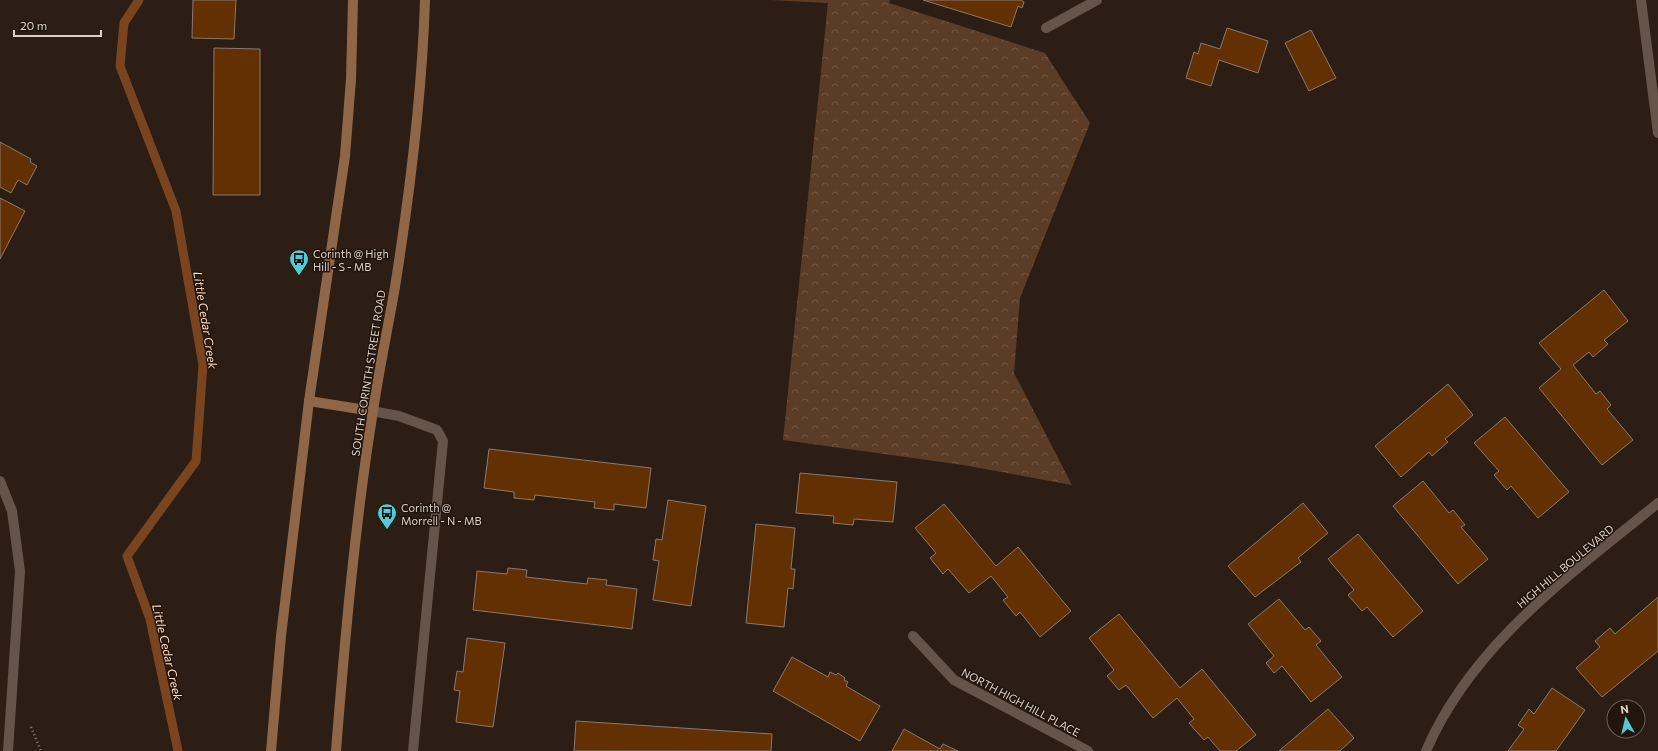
<svg xmlns="http://www.w3.org/2000/svg" width="1658" height="751" font-family="Commissioner,sans-serif">
<style>
.forest{fill:url(#forest-crowns)}
.lines{fill:none;stroke-linecap:round;stroke-linejoin:round}
.stream{stroke:#7a451e;stroke-width:9}
.building{fill:#633004;stroke:#89796e}
.path{stroke:#8b8078;stroke-width:2.5;stroke-dasharray:1 3;stroke-linecap:butt}
.service{stroke:#64544a;stroke-width:10}
.minor{stroke:#64544a;stroke-width:10}
.secondary{stroke:#906648;stroke-width:10}
.labels{text-anchor:middle;dominant-baseline:central;stroke-width:3;stroke-linejoin:round;paint-order:stroke}
.poi-label{font-size:11px;fill:#dad0ca;stroke:#22150c;text-anchor:start}
.street-label{font-size:11px;fill:#dad0ca;stroke:#22150c}
.water-label{font-size:12px;font-style:italic;fill:#fddbc6;stroke:#22150c}
</style>
<defs>
<pattern id="forest-crowns" width="20" height="18" patternUnits="userSpaceOnUse"><rect width="20" height="18" fill="#5b3c27"/><path d="M2 6a3 3 0 1 1 6 0M12 15a3 3 0 1 1 6 0" fill="none" stroke="#725745"/></pattern>
</defs>
<rect width="100%" height="100%" fill="#2c1e15"/>
<path class="forest" d="M 770,0 L 890,0 L 889,3 L 1045,53 L 1090,123 L 1020,298 L 1014,373 L 1072,485 L 963,465 L 783,440 L 828,3 Z"/>
<g class="lines">
<path class="stream" d="M 139,0 L 124,23 L 120,66 L 176,211 L 203,365 L 196,461 L 127,556 L 150,619 L 178,751"/>
</g>
<g class="building">
<path d="M 193,0 L 236,0 L 234,39 L 192,38 Z"/>
<path d="M 923,0 L 1021,0 L 1024,2 L 1022,8 L 1018,6 L 1011,27 Z"/>
<path d="M 1227,28 L 1268,41 L 1258,73 L 1219,60 L 1211,86 L 1186,78 L 1194,52 L 1198,54 L 1201,43 L 1220,49 Z"/>
<path d="M 1311,30 L 1336,78 L 1309,91 L 1285,43 Z"/>
<path d="M 214,48 L 260,49 L 260,195 L 213,195 Z"/>
<path d="M 0,142 L 31,159 L 30,162 L 37,166 L 27,185 L 18,180 L 11,193 L 0,187 Z"/>
<path d="M 0,198 L 25,211 L 0,259 Z"/>
<path d="M 1604,290 L 1628,321 L 1604,340 L 1608,344 L 1593,357 L 1589,352 L 1573,365 L 1596,394 L 1600,391 L 1611,405 L 1607,409 L 1633,440 L 1602,465 L 1539,388 L 1561,369 L 1539,343 Z"/>
<path d="M 1448,384 L 1473,415 L 1445,439 L 1448,442 L 1432,456 L 1429,452 L 1401,477 L 1375,446 Z"/>
<path d="M 1505,417 L 1569,492 L 1538,518 L 1511,486 L 1507,490 L 1494,475 L 1499,471 L 1474,443 Z"/>
<path d="M 489,449 L 651,468 L 646,508 L 614,504 L 614,510 L 594,508 L 595,502 L 535,495 L 534,500 L 514,498 L 514,492 L 484,488 Z"/>
<path d="M 800,473 L 897,482 L 893,522 L 854,519 L 853,525 L 833,523 L 834,516 L 796,513 Z"/>
<path d="M 1423,481 L 1449,513 L 1453,510 L 1465,525 L 1461,527 L 1488,559 L 1458,584 L 1393,506 Z"/>
<path d="M 668,500 L 706,506 L 691,606 L 653,600 L 659,561 L 653,560 L 656,539 L 662,540 Z"/>
<path d="M 1303,503 L 1328,533 L 1298,558 L 1301,562 L 1255,597 L 1228,566 Z"/>
<path d="M 944,504 L 996,566 L 1018,547 L 1071,611 L 1040,637 L 1020,612 L 1016,616 L 1003,600 L 1008,597 L 991,576 L 969,593 L 948,569 L 943,574 L 930,558 L 936,553 L 915,528 Z"/>
<path d="M 756,524 L 795,528 L 791,569 L 795,569 L 793,589 L 788,588 L 784,627 L 746,623 Z"/>
<path d="M 1358,534 L 1423,611 L 1393,637 L 1367,607 L 1362,611 L 1348,595 L 1354,590 L 1328,559 Z"/>
<path d="M 508,568 L 527,570 L 526,577 L 587,584 L 588,578 L 607,580 L 606,585 L 637,589 L 632,629 L 473,610 L 477,571 L 507,574 Z"/>
<path d="M 1658,597 L 1658,651 L 1602,697 L 1576,668 L 1600,647 L 1595,641 L 1610,628 L 1615,634 Z"/>
<path d="M 1279,599 L 1305,630 L 1309,627 L 1321,641 L 1316,645 L 1342,677 L 1311,702 L 1282,666 L 1274,673 L 1266,663 L 1274,656 L 1248,624 Z"/>
<path d="M 1119,614 L 1180,688 L 1202,669 L 1256,735 L 1236,751 L 1220,751 L 1208,737 L 1204,740 L 1189,723 L 1194,719 L 1177,698 L 1153,718 L 1126,685 L 1119,690 L 1107,676 L 1114,670 L 1089,638 Z"/>
<path d="M 467,638 L 505,643 L 493,727 L 456,722 L 460,691 L 454,690 L 457,671 L 463,672 Z"/>
<path d="M 792,657 L 828,677 L 830,672 L 836,675 L 838,673 L 845,678 L 844,680 L 848,682 L 846,686 L 880,706 L 860,741 L 773,691 Z"/>
<path d="M 1552,688 L 1585,710 L 1556,751 L 1508,751 L 1524,729 L 1518,725 L 1529,709 L 1534,714 Z"/>
<path d="M 1328,709 L 1354,738 L 1340,751 L 1279,751 Z"/>
<path d="M 576,721 L 772,734 L 771,751 L 574,751 Z"/>
<path d="M 904,729 L 940,749 L 943,744 L 958,751 L 892,751 Z"/>
</g>
<g class="lines">
<path class="path" d="M 31,727 L 41,751"/>
<g class="service">
<path d="M 1046,28 L 1097,0"/>
<path d="M 372,411 L 399,416 L 437,430 L 443,441 L 413,751"/>
</g>
<g class="minor">
<path d="M 1641,0 L 1658,133"/>
<path d="M 0,481 L 12,511 L 20,571 L 8,751"/>
<path d="M 913,636 L 954,680 L 1088,751"/>
<path d="M 1426,751 C 1472,644 1570,575 1658,503"/>
</g>
<g class="secondary">
<path d="M 309,401 L 372,411"/>
<path d="M 271,751 L 281,636 L 309,401 L 345,156 L 351,79 L 353,0"/>
<path d="M 336,751 C 345,637 355,523 373,411 C 379,369 388,328 395,287 C 410,192 422,96 425,0"/>
</g>
</g>
<defs>
<g id="bus-pin" transform="scale(1)"><path d="M0 17L-7.5 6A9.5 9.5 0 1 1 7.5 6Z" fill="#52cbd7" stroke="#22150c"/><path d="M-5-6H5V4H4V6H2V4H-2V6H-4V4H-5ZM-3.5-4V0h7V-4ZM-3.5 1.2v1.5H-2V1.2ZM2 1.2v1.5H3.5V1.2Z" fill="#111"/></g>
</defs>
<g fill-rule="evenodd">
<use href="#bus-pin" x="299" y="259"/>
<use href="#bus-pin" x="387" y="513"/>
</g>
<g class="labels">
<g class="poi-label">
<text x="313" y="253">Corinth @ High<tspan x="313" dy="13">Hill - S - MB</tspan></text>
<text x="401" y="507">Corinth @<tspan x="401" dy="13">Morrell - N - MB</tspan></text>
</g>
<g class="street-label">
<text transform="translate(368 373) rotate(-81)">SOUTH CORINTH STREET ROAD</text>
<text transform="translate(1565 566) rotate(-40)">HIGH HILL BOULEVARD</text>
<text transform="translate(1021 702) rotate(28)">NORTH HIGH HILL PLACE</text>
</g>
<g class="water-label">
<text transform="translate(206 320) rotate(81)">Little Cedar Creek</text>
<text transform="translate(168 652) rotate(77)">Little Cedar Creek</text>
</g>
</g>
<g transform="translate(1626 719) rotate(352)"><circle r="19" fill="#22150c" stroke="#6c6058"/>
<path d="M0-3L7 15L0 10L-7 15Z" fill="#52cbd7"/>
<text y="-6" font-size="11" font-weight="bold" text-anchor="middle" fill="#dad0ca">N</text>
</g>
<path d="M14 30v6h87v-6" fill="none" stroke="#dad0ca" stroke-width="2"/>
<text x="20" y="30" font-size="12" fill="#dad0ca" stroke="#22150c" stroke-width="3" paint-order="stroke">20 m</text>
</svg>
